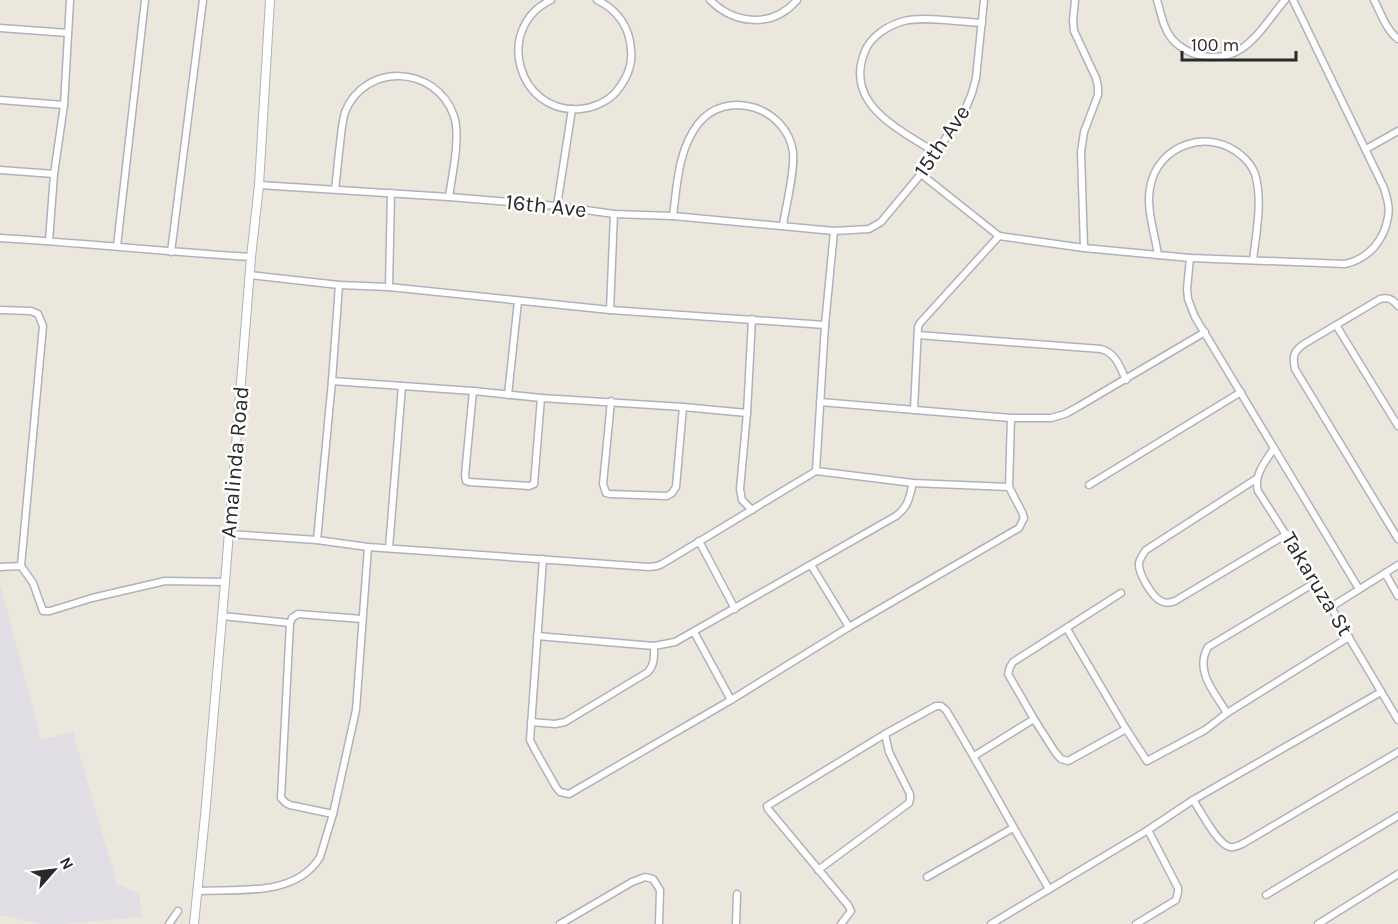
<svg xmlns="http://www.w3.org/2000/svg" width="1398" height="924" font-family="Karla,sans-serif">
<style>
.industrial{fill:#e0dde4}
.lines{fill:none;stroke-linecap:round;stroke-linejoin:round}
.minor-casing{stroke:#b0b1bd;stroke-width:9}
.tertiary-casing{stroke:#b0b1bd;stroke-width:10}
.minor{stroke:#fff;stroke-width:6}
.tertiary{stroke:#fff;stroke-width:8}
.labels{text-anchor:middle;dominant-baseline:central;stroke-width:5;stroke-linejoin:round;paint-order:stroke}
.street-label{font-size:22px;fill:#2a2a2a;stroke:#fff}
</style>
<rect width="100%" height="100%" fill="#ebe7dd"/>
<path class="industrial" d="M 0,583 L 41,740 L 73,732 L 117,884 L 139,894 L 142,917 L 63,924 L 41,924 L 0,915 Z"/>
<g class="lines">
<g class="minor-casing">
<g id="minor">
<path d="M 551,0 C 494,27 517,114 580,109 C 593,108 607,102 616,92 C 626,80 633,66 631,50 C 630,28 618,10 597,0"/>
<path d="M 710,0 C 735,25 773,28 797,0"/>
<path d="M 1075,0 L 1073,21 L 1074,31 L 1096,78 L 1098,87 L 1098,95 L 1084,132 L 1081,152 L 1084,248"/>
<path d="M 1157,0 C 1161,13 1163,28 1172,39 C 1189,58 1220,63 1241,49 C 1259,37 1271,16 1285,0"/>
<path d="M 1374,0 C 1381,13 1386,30 1398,39"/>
<path d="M 0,28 L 68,33"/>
<path d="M 0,100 L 64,105"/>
<path d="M 1366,149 L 1398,131"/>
<path d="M 936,153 C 899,129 843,104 865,51 C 871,36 889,25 904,21 C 923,16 962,22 982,23"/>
<path d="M 0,170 L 54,174"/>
<path d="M 921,174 L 999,236 L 1084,248 L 1190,258 L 1345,264 C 1368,259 1384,241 1388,217 C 1390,207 1387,198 1384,188 L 1293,0"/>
<path d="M 259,185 L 449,197 L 557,206 L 614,214 L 673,216 L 834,231 L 869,229 L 881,222 L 921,174 L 965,110 L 972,93 L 976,78 L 984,0"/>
<path d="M 335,189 C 337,174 338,159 340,144 C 341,134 342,122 345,112 C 365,62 436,65 454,116 C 461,136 452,175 449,197"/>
<path d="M 557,206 L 572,109"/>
<path d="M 673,216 C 677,185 678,150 698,124 C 727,87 787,108 793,152 C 795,172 786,205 783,225"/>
<path d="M 0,238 C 84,243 167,252 251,257"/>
<path d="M 49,241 L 54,174 L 64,105 L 70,0"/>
<path d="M 117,246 L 145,0"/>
<path d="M 171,252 L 203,0"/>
<path d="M 1158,255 C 1155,235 1146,208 1150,188 C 1157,144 1210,127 1242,156 C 1248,161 1252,166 1255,174 C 1263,200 1256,234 1253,260"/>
<path d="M 1190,258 L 1187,289 L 1188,299 L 1195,317 L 1359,589"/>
<path d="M 250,275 L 339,285 L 389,287 L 610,310 L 825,325"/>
<path d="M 339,285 L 332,381 L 473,391 L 541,398 L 683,407 L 747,413"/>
<path d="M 389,287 L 391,193"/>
<path d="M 1398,306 C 1393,299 1388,297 1380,299 L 1304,344 C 1294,351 1292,356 1295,369 L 1398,539"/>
<path d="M 0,310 L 31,311 L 38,314 L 43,326 L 21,566"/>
<path d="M 610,310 L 614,214"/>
<path d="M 1336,325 L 1398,426"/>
<path d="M 918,335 L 1101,349 C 1116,353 1120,367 1126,380"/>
<path d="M 473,391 L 465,475 L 466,481 L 469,482 L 529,486 L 534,484 L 541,398"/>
<path d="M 508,395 L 518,301"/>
<path d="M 611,401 L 603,484 L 606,493 L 610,494 L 667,496 L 672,493 L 676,487 L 683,407"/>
<path d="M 820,402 L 1011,418 L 1051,418 L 1065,414 L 1076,408 L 1205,332"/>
<path d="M 914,410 L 918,327 L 920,323 L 999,236"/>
<path d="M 1274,448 C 1266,461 1253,475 1258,491 L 1316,582 L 1398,720"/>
<path d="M 816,471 L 825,325 L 834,231"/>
<path d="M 1256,479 L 1146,550 C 1143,554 1140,558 1139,563 C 1138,573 1152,597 1161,601 C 1166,604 1170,603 1175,601 L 1287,534"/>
<path d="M 1089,485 L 1241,392"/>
<path d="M 1009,487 L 1011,418"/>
<path d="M 752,510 L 742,500 L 740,489 L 747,413 L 752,319"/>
<path d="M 229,534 L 317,540 L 368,547 L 649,567 L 657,566 L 662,564 L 816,471 L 913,483 L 1009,487 L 1022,512 L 1024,518 L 1019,528 L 849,627 L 731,700 L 569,794 L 560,792 L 556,787 L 535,750 L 530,740 L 543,559"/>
<path d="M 317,540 L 332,381"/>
<path d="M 699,541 L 735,609"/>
<path d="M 389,548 L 402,386"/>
<path d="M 811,565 L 849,627"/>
<path d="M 0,567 L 21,566 L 33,583 L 43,611 L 50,611 L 92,598 L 165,581 L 225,582"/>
<path d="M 1385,573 L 1398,596"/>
<path d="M 1316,582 L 1208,647 C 1194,671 1215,693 1227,713 L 1349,637"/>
<path d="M 1121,593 L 1013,662 L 1010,667 L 1008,674 L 1034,719 L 1055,752 L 1061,759 L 1068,761 L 1126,729"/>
<path d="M 1331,607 L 1398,565"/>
<path d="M 222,616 L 290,623"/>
<path d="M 1067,629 L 1126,729 L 1147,761 L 1205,730 L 1227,713"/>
<path d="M 694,632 L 731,700"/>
<path d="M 537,636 L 654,646 L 675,642 L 896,516 C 909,506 909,498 913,483"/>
<path d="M 531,722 L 555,724 L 565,722 L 648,672 C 655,664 654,656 654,646"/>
<path d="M 974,756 L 1034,719"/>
<path d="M 1193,800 C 1201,811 1217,844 1230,847 C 1235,848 1240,845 1244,843 L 1398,752"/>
<path d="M 333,814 L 290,805 L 286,803 L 281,798 L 290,623 L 292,618 L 298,614 L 362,619"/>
<path d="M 818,870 L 909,803 L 910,799 L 910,794 L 889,752 L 885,734"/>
<path d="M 927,877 L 1013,828"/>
<path d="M 198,891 C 238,889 296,897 320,857 L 333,814 L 356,710 L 368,547"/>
<path d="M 1266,895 L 1398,816"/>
<path d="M 169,924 L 178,911"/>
<path d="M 560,924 L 632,882 L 645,877 L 653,879 L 660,890 L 659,924"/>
<path d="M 736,924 L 737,894"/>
<path d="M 841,924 L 851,911 L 848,905 L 768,809 L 767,806 L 885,734 L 936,706 L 941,706 L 946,710 C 982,769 1014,830 1049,889"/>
<path d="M 991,924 L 1148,830 L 1193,800 L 1381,692"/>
<path d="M 1136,924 L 1176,900 L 1178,892 L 1178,888 L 1148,830"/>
<path d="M 1318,924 L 1398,874"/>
</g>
</g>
<g class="tertiary-casing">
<path id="tertiary" d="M 194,924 L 205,816 L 225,582 L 251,257 L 259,185 L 270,0"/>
</g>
<use href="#minor" class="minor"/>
<use href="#tertiary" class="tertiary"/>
</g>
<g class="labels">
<g class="street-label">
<text transform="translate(942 141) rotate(-56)">15th Ave</text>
<text transform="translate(546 206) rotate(6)">16th Ave</text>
<text transform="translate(235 462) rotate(-85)">Amalinda Road</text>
<text transform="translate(1317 584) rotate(59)">Takaruza St</text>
</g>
</g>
<g transform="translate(54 870) rotate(62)" stroke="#ffffff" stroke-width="4.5" paint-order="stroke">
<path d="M0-4.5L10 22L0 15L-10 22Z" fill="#2a2a2a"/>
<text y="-9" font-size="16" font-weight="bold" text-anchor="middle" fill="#2a2a2a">N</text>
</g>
<path d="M1182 51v9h114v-9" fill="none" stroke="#2a2a2a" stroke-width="3"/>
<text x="1191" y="51" font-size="18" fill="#2a2a2a" stroke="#ffffff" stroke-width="4.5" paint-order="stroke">100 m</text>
</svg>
